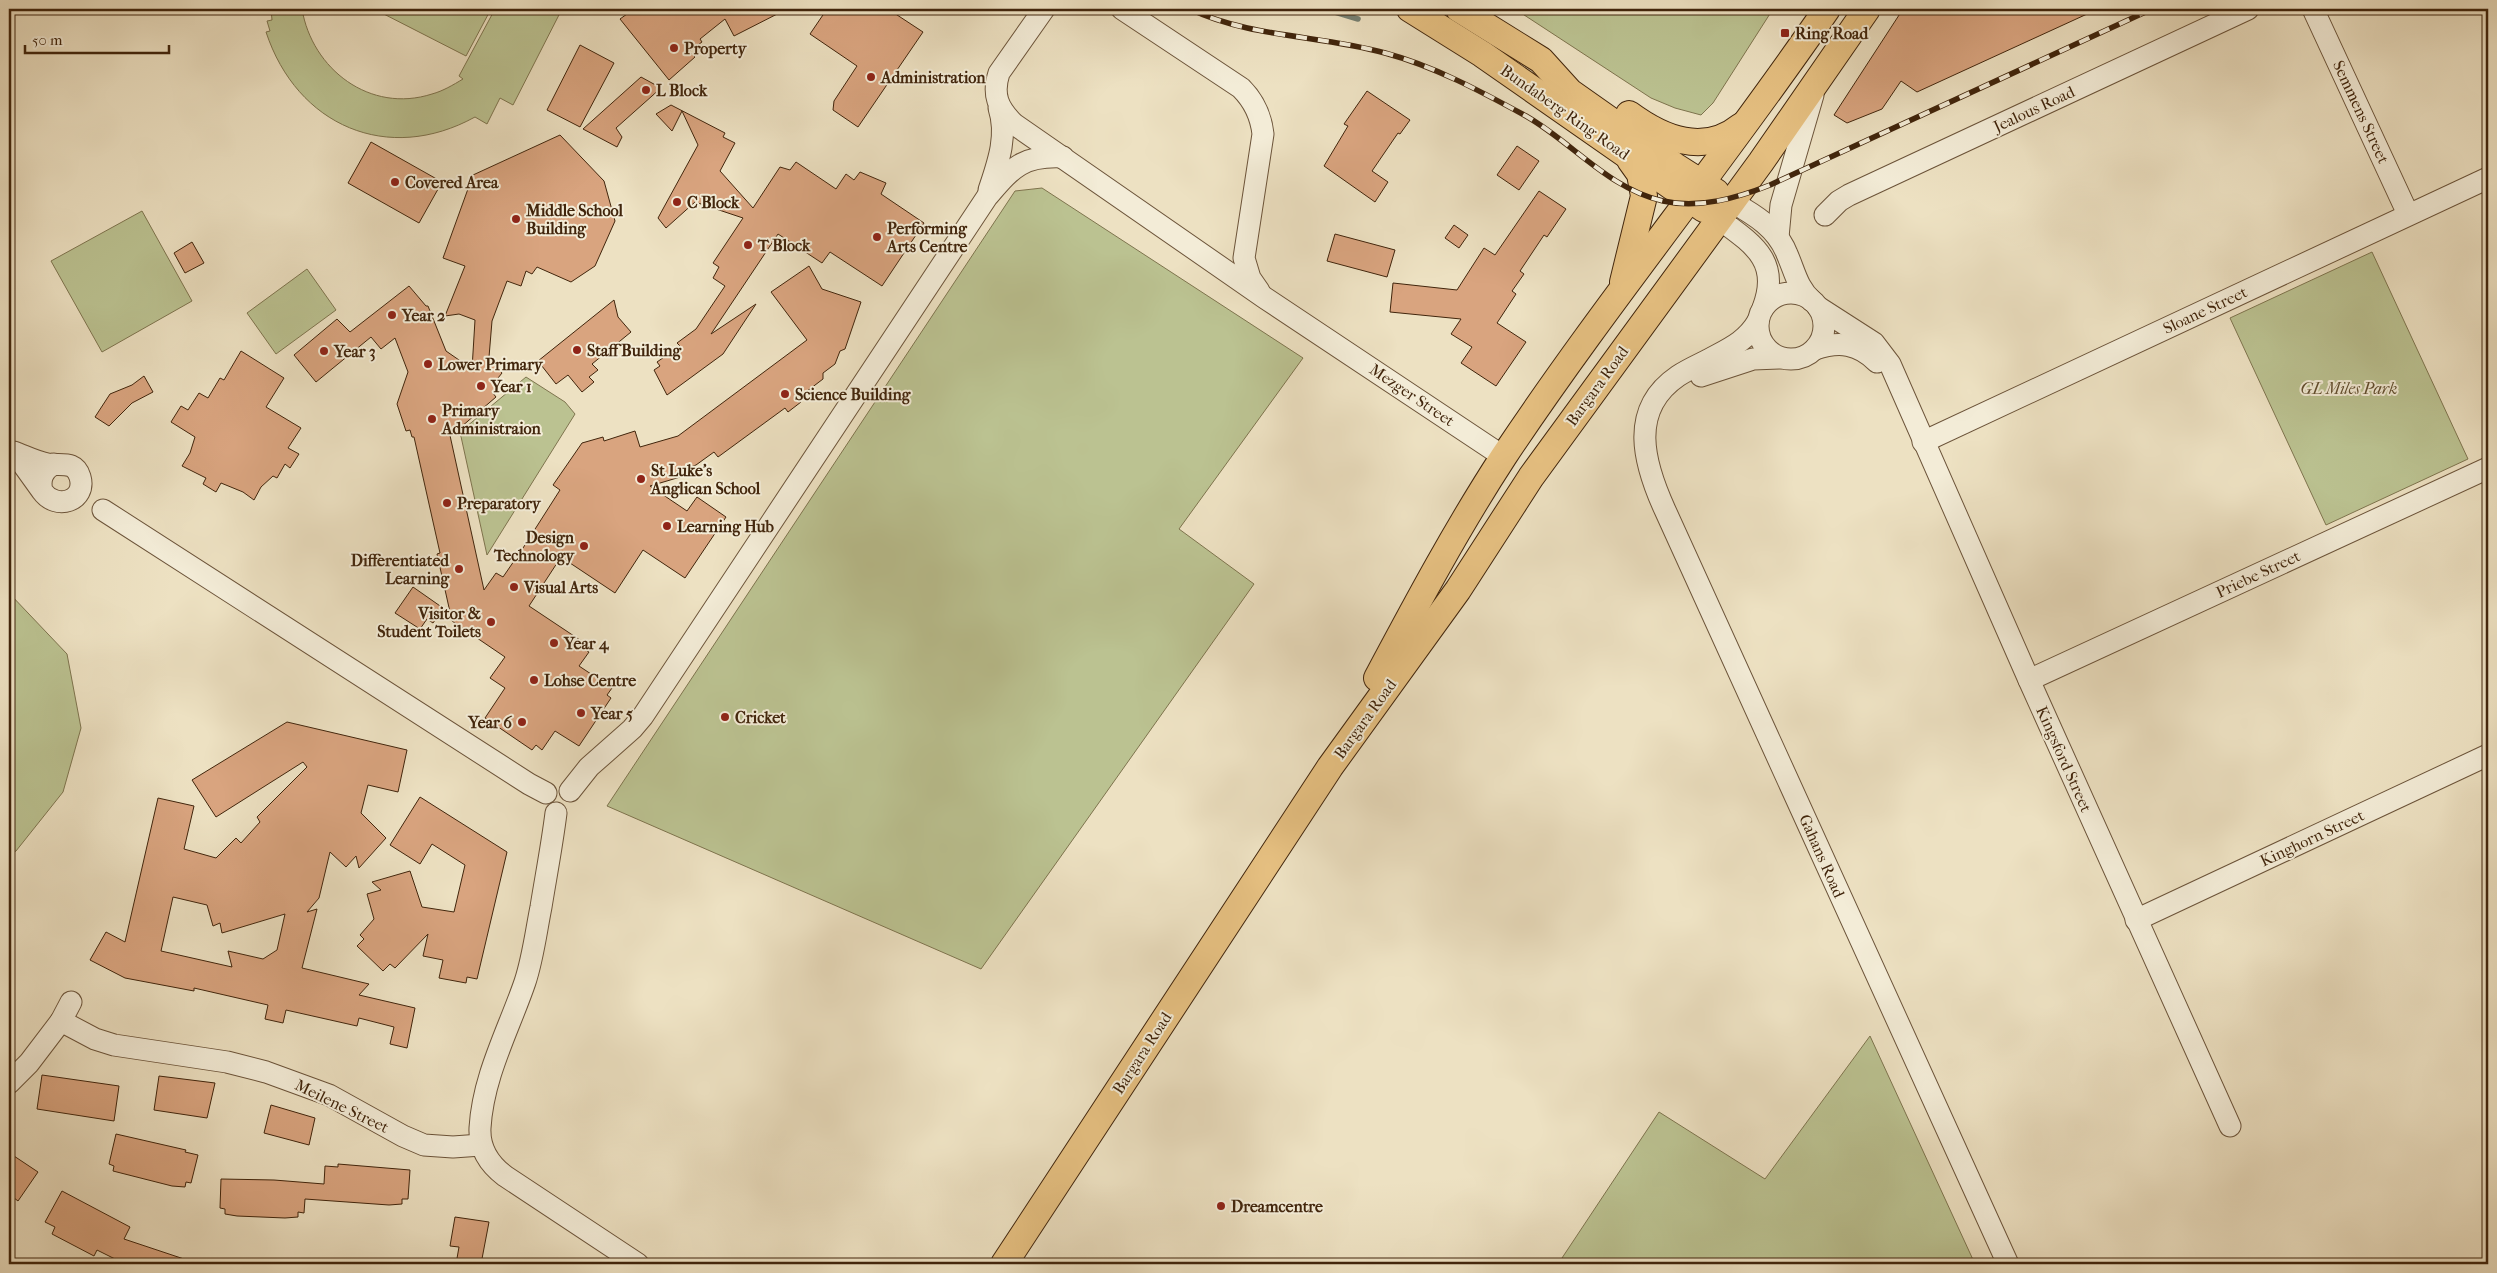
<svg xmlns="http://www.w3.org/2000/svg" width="2497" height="1273" font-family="'IM FELL French Canon',serif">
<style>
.green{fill:#bbc291;stroke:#7e744e}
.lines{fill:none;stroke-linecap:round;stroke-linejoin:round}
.stream{stroke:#768073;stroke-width:5.5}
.building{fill:#d9a47f;stroke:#41250c;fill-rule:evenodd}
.minor-casing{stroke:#6c543a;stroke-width:23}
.major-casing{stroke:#41250c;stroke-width:28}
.minor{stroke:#f3ecd7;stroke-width:21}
.major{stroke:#e6c081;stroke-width:26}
.rail-casing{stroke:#41250c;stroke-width:5.5}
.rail{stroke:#f3ecd7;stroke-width:4;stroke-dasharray:11;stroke-linecap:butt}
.poi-dot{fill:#8f2418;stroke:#f3ecd7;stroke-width:2}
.labels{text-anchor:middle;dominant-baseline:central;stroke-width:4;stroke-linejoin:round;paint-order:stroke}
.poi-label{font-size:16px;font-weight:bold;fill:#41250c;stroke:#f3ecd7;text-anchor:start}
.street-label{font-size:16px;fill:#41250c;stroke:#f3ecd7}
.park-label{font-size:16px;font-style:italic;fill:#604c2d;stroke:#f3ecd7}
</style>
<rect width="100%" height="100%" fill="#ede1c2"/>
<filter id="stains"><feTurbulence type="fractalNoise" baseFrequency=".004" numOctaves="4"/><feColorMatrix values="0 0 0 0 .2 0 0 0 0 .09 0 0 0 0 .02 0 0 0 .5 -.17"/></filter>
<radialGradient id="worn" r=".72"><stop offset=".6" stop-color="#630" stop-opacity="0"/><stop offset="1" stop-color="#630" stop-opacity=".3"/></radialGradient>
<g class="green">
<path d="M 271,9 L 302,9 C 312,69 370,114 432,94 C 443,91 453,85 463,79 L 459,76 L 495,9 L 562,9 L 513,105 L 500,98 L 487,124 L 475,117 C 388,165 297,126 266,32 L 270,31 L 267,21 L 272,20 Z"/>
<path d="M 374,9 L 491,9 L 466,56 Z"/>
<path d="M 1515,9 L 1773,9 L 1713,103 L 1701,115 L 1675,108 L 1651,98 Z"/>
<path d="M 1042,188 L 1303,358 L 1179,529 L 1254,584 L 981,969 L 607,806 L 1015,191 Z"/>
<path d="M 142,211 L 192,301 L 102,352 L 51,261 Z"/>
<path d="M 2372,252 L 2468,459 L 2326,525 L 2230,318 Z"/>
<path d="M 307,269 L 336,310 L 276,354 L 247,313 Z"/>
<path d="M 526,377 L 565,402 L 575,414 L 487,555 L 460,432 Z"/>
<path d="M 9,593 L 67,654 L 81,728 L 63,792 L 16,851 L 9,855 Z"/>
<path d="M 1870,1036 L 1975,1264 L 1558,1264 L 1659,1112 L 1765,1179 Z"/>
</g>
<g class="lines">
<path class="stream" d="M 1325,9 L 1358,19"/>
</g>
<g class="building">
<path d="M 634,9 L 787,9 L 734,36 L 725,19 L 700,39 L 702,42 L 689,51 L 695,57 L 669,80 L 620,19 Z"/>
<path d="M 827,9 L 888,9 L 923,32 L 858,127 L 833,110 L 834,101 L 857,66 L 810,34 Z"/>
<path d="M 1903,9 L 2098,9 L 1917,92 L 1901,81 L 1882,109 L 1847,123 L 1834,115 Z"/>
<path d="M 580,45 L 614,63 L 580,127 L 547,110 Z"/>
<path d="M 641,77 L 661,88 L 616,128 L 622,137 L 617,147 L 583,129 Z"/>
<path d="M 1367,91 L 1410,120 L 1400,134 L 1398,133 L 1372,171 L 1388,182 L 1375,202 L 1324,166 L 1348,126 L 1344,124 Z"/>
<path d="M 671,105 L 725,133 L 723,137 L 735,143 L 720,171 L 753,208 L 780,167 L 790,170 L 796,162 L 836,189 L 846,174 L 854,180 L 860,172 L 886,183 L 881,194 L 924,223 L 882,286 L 830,252 L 822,263 L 778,234 L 711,334 L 756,304 L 723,354 L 667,395 L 654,370 L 660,366 L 657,362 L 680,346 L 677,343 L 696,329 L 725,286 L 713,278 L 719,267 L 713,263 L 743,218 L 695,202 L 666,228 L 658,218 L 698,145 L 682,111 L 672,131 L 656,114 Z"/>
<path d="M 560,135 L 604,181 L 615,221 L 595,266 L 571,282 L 537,267 L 532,274 L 526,271 L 521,286 L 507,281 L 492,321 L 489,357 L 502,373 L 498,378 L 503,383 L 492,392 L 496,397 L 461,427 L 449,431 L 484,590 L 496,573 L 503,577 L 523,548 L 560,490 L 553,485 L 582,443 L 603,437 L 604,441 L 635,431 L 640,447 L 678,436 L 807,340 L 771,292 L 809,266 L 822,289 L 861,302 L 845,349 L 840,351 L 835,364 L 823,373 L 823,379 L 798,398 L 801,402 L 788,412 L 785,408 L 718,457 L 714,452 L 696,465 L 685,469 L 687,475 L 650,486 L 687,511 L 697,497 L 726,517 L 685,578 L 643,550 L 615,593 L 561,557 L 529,606 L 589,646 L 587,651 L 589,652 L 579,666 L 612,688 L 607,695 L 611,698 L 579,746 L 555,731 L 542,750 L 536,745 L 532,750 L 485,718 L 505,688 L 490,678 L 505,657 L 452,621 L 437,554 L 440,553 L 414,437 L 412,437 L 410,430 L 406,431 L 397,404 L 408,372 L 395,338 L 381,349 L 371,337 L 316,382 L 294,355 L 337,319 L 350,332 L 409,286 L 426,306 L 428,306 L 446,351 L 472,369 L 475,320 L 459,314 L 445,316 L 465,266 L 443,258 L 473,175 Z"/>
<path d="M 371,142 L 442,182 L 419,223 L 348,183 Z"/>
<path d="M 1517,146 L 1539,161 L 1519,190 L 1497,175 Z"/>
<path d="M 1539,191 L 1566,209 L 1547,237 L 1544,235 L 1520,271 L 1524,274 L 1512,291 L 1516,294 L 1497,323 L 1526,342 L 1496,386 L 1461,363 L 1472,347 L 1451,334 L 1461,319 L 1390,312 L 1393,283 L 1457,290 L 1484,248 L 1495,255 Z"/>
<path d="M 1454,225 L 1468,235 L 1459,248 L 1445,238 Z"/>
<path d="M 1335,234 L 1395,250 L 1387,277 L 1327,261 Z"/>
<path d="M 192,242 L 204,263 L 185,273 L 174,253 Z"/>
<path d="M 614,300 L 618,317 L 631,332 L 592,364 L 598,370 L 589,377 L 594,382 L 582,392 L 568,375 L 556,384 L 538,361 Z"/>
<path d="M 241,351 L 284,378 L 266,407 L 301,428 L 288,448 L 299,454 L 290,468 L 285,464 L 277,478 L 273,476 L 261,487 L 254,500 L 243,492 L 221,483 L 216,492 L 203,484 L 206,478 L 182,466 L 190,453 L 195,437 L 171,422 L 181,406 L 188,410 L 199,393 L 208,398 L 220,378 L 224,380 Z"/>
<path d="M 144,376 L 153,392 L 132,403 L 109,426 L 95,417 L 110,394 L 132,385 Z"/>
<path d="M 413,587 L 443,608 L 433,623 L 427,619 L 420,629 L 395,613 Z"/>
<path d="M 287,722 L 407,750 L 398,792 L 368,785 L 361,813 L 386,838 L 359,868 L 356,856 L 346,867 L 330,852 L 319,898 L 307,912 L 317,909 L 302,968 L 369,984 L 359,995 L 415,1008 L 407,1048 L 390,1044 L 394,1027 L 359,1018 L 357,1026 L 286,1010 L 283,1023 L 265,1019 L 268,1005 L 194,988 L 194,991 L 125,978 L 90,960 L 106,932 L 125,942 L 158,798 L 194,806 L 184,849 L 216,858 L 236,838 L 241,843 L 260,822 L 257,817 L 307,767 L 303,762 L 216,817 L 192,780 ZM 173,897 L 207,905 L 213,926 L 220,923 L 222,933 L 285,914 L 277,950 L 263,959 L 228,951 L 232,967 L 161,951 Z"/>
<path d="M 420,797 L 507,852 L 477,979 L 467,977 L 466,983 L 439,978 L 443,960 L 423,956 L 428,934 L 395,968 L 390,964 L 383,971 L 357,946 L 364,939 L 360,935 L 374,919 L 367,894 L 381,890 L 372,882 L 410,871 L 422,907 L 454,912 L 465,865 L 432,844 L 420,864 L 390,845 Z"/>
<path d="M 42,1075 L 119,1086 L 114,1121 L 37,1109 Z"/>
<path d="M 159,1076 L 215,1083 L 207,1118 L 154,1110 Z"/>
<path d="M 271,1105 L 315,1118 L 309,1145 L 264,1133 Z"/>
<path d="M 116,1134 L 186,1150 L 185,1152 L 198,1155 L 191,1183 L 186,1182 L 185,1187 L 172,1186 L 113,1171 L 114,1166 L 109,1164 Z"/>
<path d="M 14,1156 L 38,1172 L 18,1201 L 9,1194 L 9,1164 Z"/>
<path d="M 338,1164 L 410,1170 L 408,1199 L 402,1199 L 402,1204 L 389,1205 L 305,1199 L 304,1213 L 298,1212 L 298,1217 L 285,1218 L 237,1216 L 225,1214 L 225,1209 L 220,1208 L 221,1179 L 274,1180 L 324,1184 L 325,1166 L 338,1167 Z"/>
<path d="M 62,1191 L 130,1227 L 124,1239 L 190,1261 L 189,1264 L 125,1264 L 97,1250 L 94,1256 L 52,1234 L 55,1227 L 45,1222 Z"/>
<path d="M 455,1217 L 489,1222 L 481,1264 L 456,1264 L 459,1247 L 450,1246 Z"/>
</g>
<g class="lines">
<g class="minor-casing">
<g id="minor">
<path d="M 1044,9 L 999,73 C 992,95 998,108 1014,124 L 1265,298 L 1504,457"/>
<path d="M 1122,9 L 1241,88 C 1254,101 1261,116 1263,134 L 1244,258 L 1250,278 L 1259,291"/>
<path d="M 2313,9 L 2408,214"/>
<path d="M 989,190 C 998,163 1008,136 999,108"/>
<path d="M 1732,202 C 1755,215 1777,228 1787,254 C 1795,272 1797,287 1812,301"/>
<path d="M 1825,215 L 1839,201 L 1849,195 L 2248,9"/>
<path d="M 1719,219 C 1753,244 1781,261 1763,308"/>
<path d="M 1778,237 L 1781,205 L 1813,95"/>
<circle cx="1791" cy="326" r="33"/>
<path d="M 1818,307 L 1874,343 L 1890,364 L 2029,680 L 2230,1126"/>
<path d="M 1758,321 C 1746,342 1728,349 1708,360 C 1698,365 1687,370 1678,376 C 1628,410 1644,464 1665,510 L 2008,1264"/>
<path d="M 1815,349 C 1839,341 1858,343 1877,362"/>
<path d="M 1701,376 L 1753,359 L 1779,358"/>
<path d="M 1923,442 L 2488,178"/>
<path d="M 42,491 L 14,452 C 25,456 36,462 48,464 C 61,466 75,460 80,477 C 87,501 56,511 42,491 C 39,479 43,470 54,464"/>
<path d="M 103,510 L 529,784 L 546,793"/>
<path d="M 2029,680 L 2488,468"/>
<path d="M 570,791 L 589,767 L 632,729 L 643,716 L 987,197 C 1012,168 1022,155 1063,157"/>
<path d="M 556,813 C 552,845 546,876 541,907 C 536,932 533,958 525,982 C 509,1029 483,1076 480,1128 C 479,1149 489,1164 505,1176 L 638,1264"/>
<path d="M 2136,920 L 2488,755"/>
<path d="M 61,1021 L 71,1002"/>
<path d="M 9,1083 L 29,1063 L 61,1021 L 95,1039 L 114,1045 L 227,1062 L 266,1072 L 329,1095 L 403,1136 L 424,1145 L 453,1147 L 481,1145"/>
</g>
</g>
<g class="major-casing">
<g id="major">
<path d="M 1410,9 L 1482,54 L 1704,209"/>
<path d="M 1459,9 L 1541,60 L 1570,92 L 1675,166 L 1716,192"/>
<path d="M 1629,114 C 1663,139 1704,156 1741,126"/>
<path d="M 1623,282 L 1644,196 L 1640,174 L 1630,160"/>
<path d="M 1377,678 C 1417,603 1457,528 1504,456 C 1606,303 1723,161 1827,9"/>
<path d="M 1004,1264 L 1330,767 L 1458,590 L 1531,477 L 1761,162 L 1867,9"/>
</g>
</g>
<use href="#minor" class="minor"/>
<use href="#major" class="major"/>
<g class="rail-casing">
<path id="rail" d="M 1190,9 C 1251,38 1321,35 1385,53 C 1434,66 1482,92 1526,116 C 1573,143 1609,189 1663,201 C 1699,209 1737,198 1770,185 L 2152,9"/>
</g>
<use href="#rail" class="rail"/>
</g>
<g class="poi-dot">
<rect x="1780" y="28" width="10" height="10" rx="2.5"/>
<circle cx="674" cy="48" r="5"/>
<circle cx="871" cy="77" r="5"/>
<circle cx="646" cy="90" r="5"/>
<circle cx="395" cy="182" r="5"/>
<circle cx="677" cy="202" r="5"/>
<circle cx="516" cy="219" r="5"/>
<circle cx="877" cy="237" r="5"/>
<circle cx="748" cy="245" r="5"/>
<circle cx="392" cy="315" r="5"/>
<circle cx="577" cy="350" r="5"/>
<circle cx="324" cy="351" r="5"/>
<circle cx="428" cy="364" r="5"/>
<circle cx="481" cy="386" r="5"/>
<circle cx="785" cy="394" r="5"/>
<circle cx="432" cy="419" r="5"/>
<circle cx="641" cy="479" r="5"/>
<circle cx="447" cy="503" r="5"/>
<circle cx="667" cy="526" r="5"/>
<circle cx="584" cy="546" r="5"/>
<circle cx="459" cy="569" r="5"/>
<circle cx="514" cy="587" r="5"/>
<circle cx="491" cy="622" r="5"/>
<circle cx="554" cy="643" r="5"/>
<circle cx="534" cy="680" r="5"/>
<circle cx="581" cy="713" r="5"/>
<circle cx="725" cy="717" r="5"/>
<circle cx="522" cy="722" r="5"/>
<circle cx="1221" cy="1206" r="5"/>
</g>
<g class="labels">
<g class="poi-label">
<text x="1795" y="33">Ring Road</text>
<text x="684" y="48">Property</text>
<text x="881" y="77">Administration</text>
<text x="656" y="90">L Block</text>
<text x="405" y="182">Covered Area</text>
<text x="687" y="202">C Block</text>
<text x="526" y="210">Middle School<tspan x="526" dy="18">Building</tspan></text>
<text x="887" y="228">Performing<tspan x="887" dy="18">Arts Centre</tspan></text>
<text x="758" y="245">T Block</text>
<text x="402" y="315">Year 2</text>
<text x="587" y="350">Staff Building</text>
<text x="334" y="351">Year 3</text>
<text x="438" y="364">Lower Primary</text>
<text x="491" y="386">Year 1</text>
<text x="795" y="394">Science Building</text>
<text x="442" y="410">Primary<tspan x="442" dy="18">Administraion</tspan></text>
<text x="651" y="470">St Luke's<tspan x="651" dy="18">Anglican School</tspan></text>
<text x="457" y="503">Preparatory</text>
<text x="677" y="526">Learning Hub</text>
<text x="574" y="537" text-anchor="end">Design<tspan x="574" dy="18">Technology</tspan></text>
<text x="449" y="560" text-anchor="end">Differentiated<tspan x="449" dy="18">Learning</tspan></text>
<text x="524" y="587">Visual Arts</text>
<text x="481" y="613" text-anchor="end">Visitor &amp;<tspan x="481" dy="18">Student Toilets</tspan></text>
<text x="564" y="643">Year 4</text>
<text x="544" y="680">Lohse Centre</text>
<text x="591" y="713">Year 5</text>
<text x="735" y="717">Cricket</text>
<text x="512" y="722" text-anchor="end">Year 6</text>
<text x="1231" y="1206">Dreamcentre</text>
</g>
<g class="street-label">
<text transform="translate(2034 109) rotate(-25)">Jealous Road</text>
<text transform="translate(1565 112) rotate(35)">Bundaberg Ring Road</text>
<text transform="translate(2361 112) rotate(65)">Semmens Street</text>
<text transform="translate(2205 310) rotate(-25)">Sloane Street</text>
<text transform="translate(1597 386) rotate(-54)">Bargara Road</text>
<text transform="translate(1412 395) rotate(34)">Mezger Street</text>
<text transform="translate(2258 574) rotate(-25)">Priebe Street</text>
<text transform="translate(1365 719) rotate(-54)">Bargara Road</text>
<text transform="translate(2064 759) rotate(66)">Kingsford Street</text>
<text transform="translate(2312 838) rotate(-25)">Kinghorn Street</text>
<text transform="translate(1822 856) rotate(66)">Gahans Road</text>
<text transform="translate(1142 1053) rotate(-57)">Bargara Road</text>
<text transform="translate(342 1106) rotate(26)">Meilene Street</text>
</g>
<g class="park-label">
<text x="2349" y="388">GL Miles Park</text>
</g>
</g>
<rect width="2497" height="1273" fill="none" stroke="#ede1c2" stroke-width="30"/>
<rect x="10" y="10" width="2477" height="1253" fill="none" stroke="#41250c" stroke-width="2.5"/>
<rect x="15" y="15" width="2467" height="1243" fill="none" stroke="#41250c"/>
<path d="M25 45v8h144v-8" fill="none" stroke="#41250c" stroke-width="2.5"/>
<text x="32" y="45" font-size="15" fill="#41250c" stroke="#f3ecd7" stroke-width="4" paint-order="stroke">50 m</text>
<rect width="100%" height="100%" filter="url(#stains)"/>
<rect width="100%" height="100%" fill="url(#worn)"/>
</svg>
